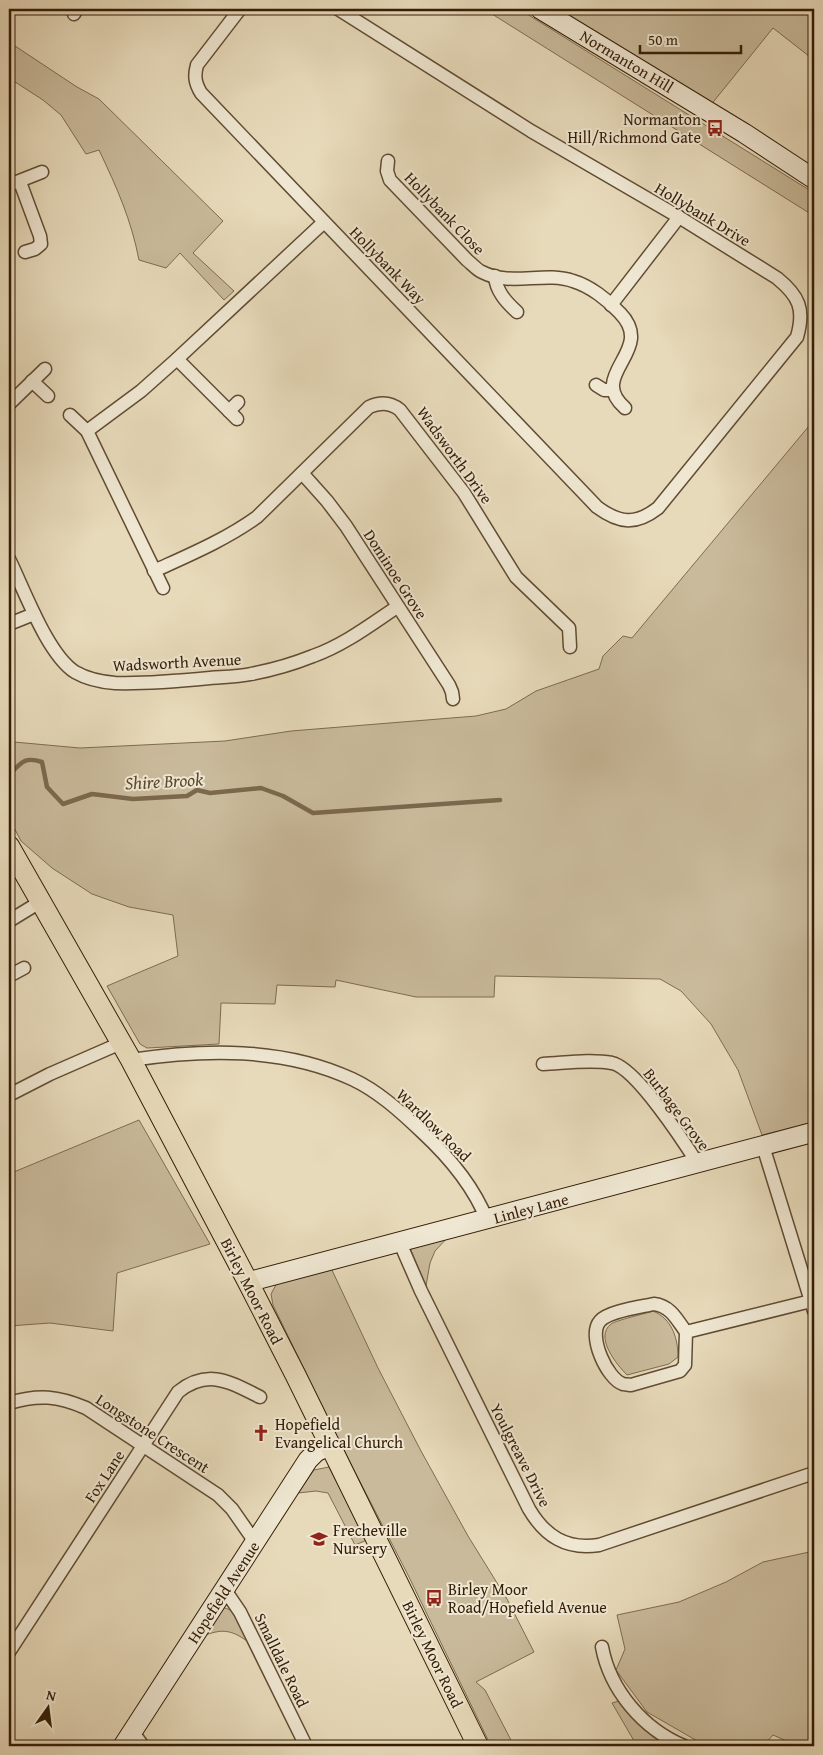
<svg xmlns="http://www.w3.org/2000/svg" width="823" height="1755" font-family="'Gentium Book Plus',serif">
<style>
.green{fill:#c9ba9b;stroke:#7e6c50}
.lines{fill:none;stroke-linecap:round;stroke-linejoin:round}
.stream{stroke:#7b684d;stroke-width:4.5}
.street-casing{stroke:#614c33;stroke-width:15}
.secondary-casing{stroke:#341d06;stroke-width:21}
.primary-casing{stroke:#341d06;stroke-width:22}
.street{stroke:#efe7d2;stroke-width:12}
.secondary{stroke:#efe7d2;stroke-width:19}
.primary{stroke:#e7daba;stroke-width:20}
.labels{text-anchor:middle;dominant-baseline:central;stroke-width:4;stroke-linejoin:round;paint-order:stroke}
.street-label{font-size:16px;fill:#341d06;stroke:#efe7d2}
.poi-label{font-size:16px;fill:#341d06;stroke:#efe7d2;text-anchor:start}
.water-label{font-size:18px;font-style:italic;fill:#5d4930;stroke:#efe7d2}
</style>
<rect width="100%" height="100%" fill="#e7daba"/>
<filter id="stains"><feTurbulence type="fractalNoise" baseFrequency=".004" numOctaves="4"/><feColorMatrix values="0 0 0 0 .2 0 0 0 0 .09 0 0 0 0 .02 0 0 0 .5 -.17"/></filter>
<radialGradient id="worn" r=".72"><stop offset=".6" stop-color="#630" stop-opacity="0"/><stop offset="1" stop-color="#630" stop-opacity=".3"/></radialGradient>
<g class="green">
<path d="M 484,9 L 519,9 L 814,193 L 814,216 Z"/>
<path d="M 551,9 L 814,9 L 814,60 L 773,28 L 710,106 Z"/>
<path d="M 9,42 L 77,87 L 99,99 L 223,221 L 193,253 L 234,291 L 224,300 L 180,253 L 166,268 L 139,260 C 131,219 117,188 99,150 L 86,154 L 61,115 L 43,100 L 9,78 Z"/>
<path d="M 814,420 L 814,1122 L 762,1135 L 738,1070 L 711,1024 L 681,991 L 660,979 L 495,976 L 494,997 L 416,997 L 336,980 L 335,987 L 277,985 L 275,1004 L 221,1003 L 219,1044 L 147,1048 L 140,1044 L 107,986 L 178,956 L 173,915 L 129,907 L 92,894 L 52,868 L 21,841 L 9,818 L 9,744 L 14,742 L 80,748 L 225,741 L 291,731 L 476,716 L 506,709 L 536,691 L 599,669 L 603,656 L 623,636 L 632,638 Z"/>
<path d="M 139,1120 L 210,1244 L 117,1273 L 113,1331 L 50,1323 L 9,1326 L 9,1174 Z"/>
<path d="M 449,1236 L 435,1251 L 430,1263 L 426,1286 L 410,1248 Z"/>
<path d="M 331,1268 L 378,1368 L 421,1451 L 468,1536 L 507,1599 L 534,1652 L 476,1682 L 485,1690 L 514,1746 L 491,1746 L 409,1577 L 334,1431 L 273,1305 L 271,1294 L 277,1283 Z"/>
<path d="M 653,1311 C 672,1319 678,1338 678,1357 L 669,1364 L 627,1375 C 617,1365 594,1337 611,1324 C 617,1320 644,1314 653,1311 Z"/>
<path d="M 329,1467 L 367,1540 L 355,1545 L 328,1493 L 316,1491 L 298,1493 L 314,1470 Z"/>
<path d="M 814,1551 L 814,1746 L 798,1746 L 773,1735 L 763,1746 L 706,1746 L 647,1712 L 616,1670 L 625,1649 L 617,1615 L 679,1602 L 726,1582 L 763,1562 Z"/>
<path d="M 224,1608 C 237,1609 242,1630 247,1641 C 230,1629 221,1629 203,1636 L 216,1613 Z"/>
<path d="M 619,1701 C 633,1718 647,1734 666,1746 L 637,1746 L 612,1703 Z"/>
</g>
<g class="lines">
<path class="stream" d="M 9,775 C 21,763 24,756 42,762 L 47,787 L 63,804 L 92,794 L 133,799 L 187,796 L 197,790 L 210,793 L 261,788 L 283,796 L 313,813 L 500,800"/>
<g class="street-casing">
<g id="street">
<path d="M 240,9 L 197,65 C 194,76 195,83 201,93 L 597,507 C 620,524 636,525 658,508 L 797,337 C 805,309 799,296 777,278 L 679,217 L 531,131 L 338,9"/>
<path d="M 74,14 L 77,9"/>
<path d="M 388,161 L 387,171 L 390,180 L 467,260 C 472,264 477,270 482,272 C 511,287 544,271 573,281 C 590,286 608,300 620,313 C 657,351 586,374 625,408"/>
<path d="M 20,182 L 40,236 L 41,244 L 35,249 L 25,252"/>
<path d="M 9,185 L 42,172"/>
<path d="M 495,276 C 496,291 506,302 517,312"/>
<path d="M 611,305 L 679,217"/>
<path d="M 177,359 L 237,419"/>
<path d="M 32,381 L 48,396"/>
<path d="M 596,385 L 604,390 L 612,390"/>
<path d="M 9,404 L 45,369"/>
<path d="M 229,411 L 238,402"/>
<path d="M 70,415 L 87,431 L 163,588"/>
<path d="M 87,431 L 141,391 L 177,359 L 324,222"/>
<path d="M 302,473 L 327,501 L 346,526 L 449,685 L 452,692 L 453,699"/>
<path d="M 9,559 C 24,589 47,654 75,672 C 87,679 102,682 115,683 C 146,684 179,681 210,678 C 223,677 237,677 251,674 C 272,670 293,664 313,656 C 344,645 370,625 397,607"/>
<path d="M 154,571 C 189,555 225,540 257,517 L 369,407 C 380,402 390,402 400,410 L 464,493 L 516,577 L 569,628 L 570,647"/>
<path d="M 9,624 L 34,614"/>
<path d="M 9,921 L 40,902"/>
<path d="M 9,976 L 24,968"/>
<path d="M 131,1060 C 204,1049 283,1047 352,1079 C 378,1091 401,1112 422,1132 C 449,1157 473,1185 487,1220"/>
<path d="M 543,1064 C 565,1063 590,1059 612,1063 C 636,1068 684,1142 698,1164"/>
<path d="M 9,1095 L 50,1074 L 121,1043"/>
<path d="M 763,1146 L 814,1311"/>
<path d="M 400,1243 L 421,1291 L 529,1509 C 545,1536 566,1550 599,1545 L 814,1473"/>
<path d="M 686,1332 C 677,1320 671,1306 654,1304 C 641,1307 609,1311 600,1321 C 587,1335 607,1379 623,1384 C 624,1384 630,1385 631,1385 L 680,1371 L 685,1365 L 686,1332 L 811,1301"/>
<path d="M 9,1403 C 39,1394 58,1396 86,1408 L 218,1495 L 232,1509 L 255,1542"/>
<path d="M 225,1590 L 240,1612 L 306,1746"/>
<path d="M 602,1647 C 610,1690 643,1729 684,1746"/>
<path d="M 9,1652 L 178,1392 C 208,1368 230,1382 260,1397"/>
<path d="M 132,1731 L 143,1746"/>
</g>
</g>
<g class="secondary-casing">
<g id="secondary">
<path d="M 540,9 L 744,133 L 814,179"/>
<path d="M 248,1282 L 814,1132"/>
<path d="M 123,1746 L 308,1460 L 316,1452 L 330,1445"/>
</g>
</g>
<g class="primary-casing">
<path id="primary" d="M 9,846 L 131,1060 L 248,1282 L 296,1376 L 478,1746"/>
</g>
<use href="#street" class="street"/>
<use href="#secondary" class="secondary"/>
<use href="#primary" class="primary"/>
</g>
<defs>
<g id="bus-bare" transform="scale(1.35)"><path d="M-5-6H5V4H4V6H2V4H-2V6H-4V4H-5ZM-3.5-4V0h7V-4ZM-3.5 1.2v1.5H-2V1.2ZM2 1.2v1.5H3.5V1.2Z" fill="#8f2418" stroke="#efe7d2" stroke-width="2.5" paint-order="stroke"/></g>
<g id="church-bare" transform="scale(1.35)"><path d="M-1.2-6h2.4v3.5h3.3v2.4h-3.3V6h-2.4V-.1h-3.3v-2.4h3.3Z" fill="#8f2418" stroke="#efe7d2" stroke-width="2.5" paint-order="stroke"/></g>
<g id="school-bare" transform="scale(1.35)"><path d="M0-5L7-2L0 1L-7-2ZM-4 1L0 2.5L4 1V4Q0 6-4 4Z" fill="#8f2418" stroke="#efe7d2" stroke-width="2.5" paint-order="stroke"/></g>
</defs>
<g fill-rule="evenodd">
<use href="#bus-bare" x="715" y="128"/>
<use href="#church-bare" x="261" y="1433"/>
<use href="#school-bare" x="319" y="1539"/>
<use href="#bus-bare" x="434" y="1598"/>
</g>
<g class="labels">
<g class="street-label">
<text transform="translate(627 61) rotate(31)">Normanton Hill</text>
<text transform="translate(445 213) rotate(46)">Hollybank Close</text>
<text transform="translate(703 214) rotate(31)">Hollybank Drive</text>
<text transform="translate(388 265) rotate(46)">Hollybank Way</text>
<text transform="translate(455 455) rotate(54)">Wadsworth Drive</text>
<text transform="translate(396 574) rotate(57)">Dominoe Grove</text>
<text transform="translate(177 662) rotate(-3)">Wadsworth Avenue</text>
<text transform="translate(677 1109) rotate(53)">Burbage Grove</text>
<text transform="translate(434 1125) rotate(44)">Wardlow Road</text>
<text transform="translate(531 1208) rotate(-15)">Linley Lane</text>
<text transform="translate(252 1291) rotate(63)">Birley Moor Road</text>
<text transform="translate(153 1433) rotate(33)">Longstone Crescent</text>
<text transform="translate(521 1455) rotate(63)">Youlgreave Drive</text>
<text transform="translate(104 1476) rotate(-57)">Fox Lane</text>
<text transform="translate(223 1592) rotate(-57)">Hopefield Avenue</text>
<text transform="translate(433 1654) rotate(64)">Birley Moor Road</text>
<text transform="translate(282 1660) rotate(64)">Smalldale Road</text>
</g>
<g class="poi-label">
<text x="701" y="119" text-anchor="end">Normanton<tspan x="701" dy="18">Hill/Richmond Gate</tspan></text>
<text x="275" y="1424">Hopefield<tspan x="275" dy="18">Evangelical Church</tspan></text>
<text x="333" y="1530">Frecheville<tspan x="333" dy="18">Nursery</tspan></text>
<text x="448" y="1589">Birley Moor<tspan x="448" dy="18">Road/Hopefield Avenue</tspan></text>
</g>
<g class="water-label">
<text transform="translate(164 781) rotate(-3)">Shire Brook</text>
</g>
</g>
<rect width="823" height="1755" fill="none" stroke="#e7daba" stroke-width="30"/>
<rect x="10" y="10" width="803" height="1735" fill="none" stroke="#341d06" stroke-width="2.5"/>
<rect x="15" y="15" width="793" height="1725" fill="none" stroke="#341d06"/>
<g transform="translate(48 1708) rotate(14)" stroke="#efe7d2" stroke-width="4" paint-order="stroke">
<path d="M0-4L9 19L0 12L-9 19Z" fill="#341d06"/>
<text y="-8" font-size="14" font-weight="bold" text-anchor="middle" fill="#341d06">N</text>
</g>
<path d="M640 45v8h101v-8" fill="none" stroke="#341d06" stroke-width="2.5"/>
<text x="648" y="45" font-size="15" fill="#341d06" stroke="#efe7d2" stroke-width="4" paint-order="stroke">50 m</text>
<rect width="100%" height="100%" filter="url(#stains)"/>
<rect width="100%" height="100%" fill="url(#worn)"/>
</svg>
